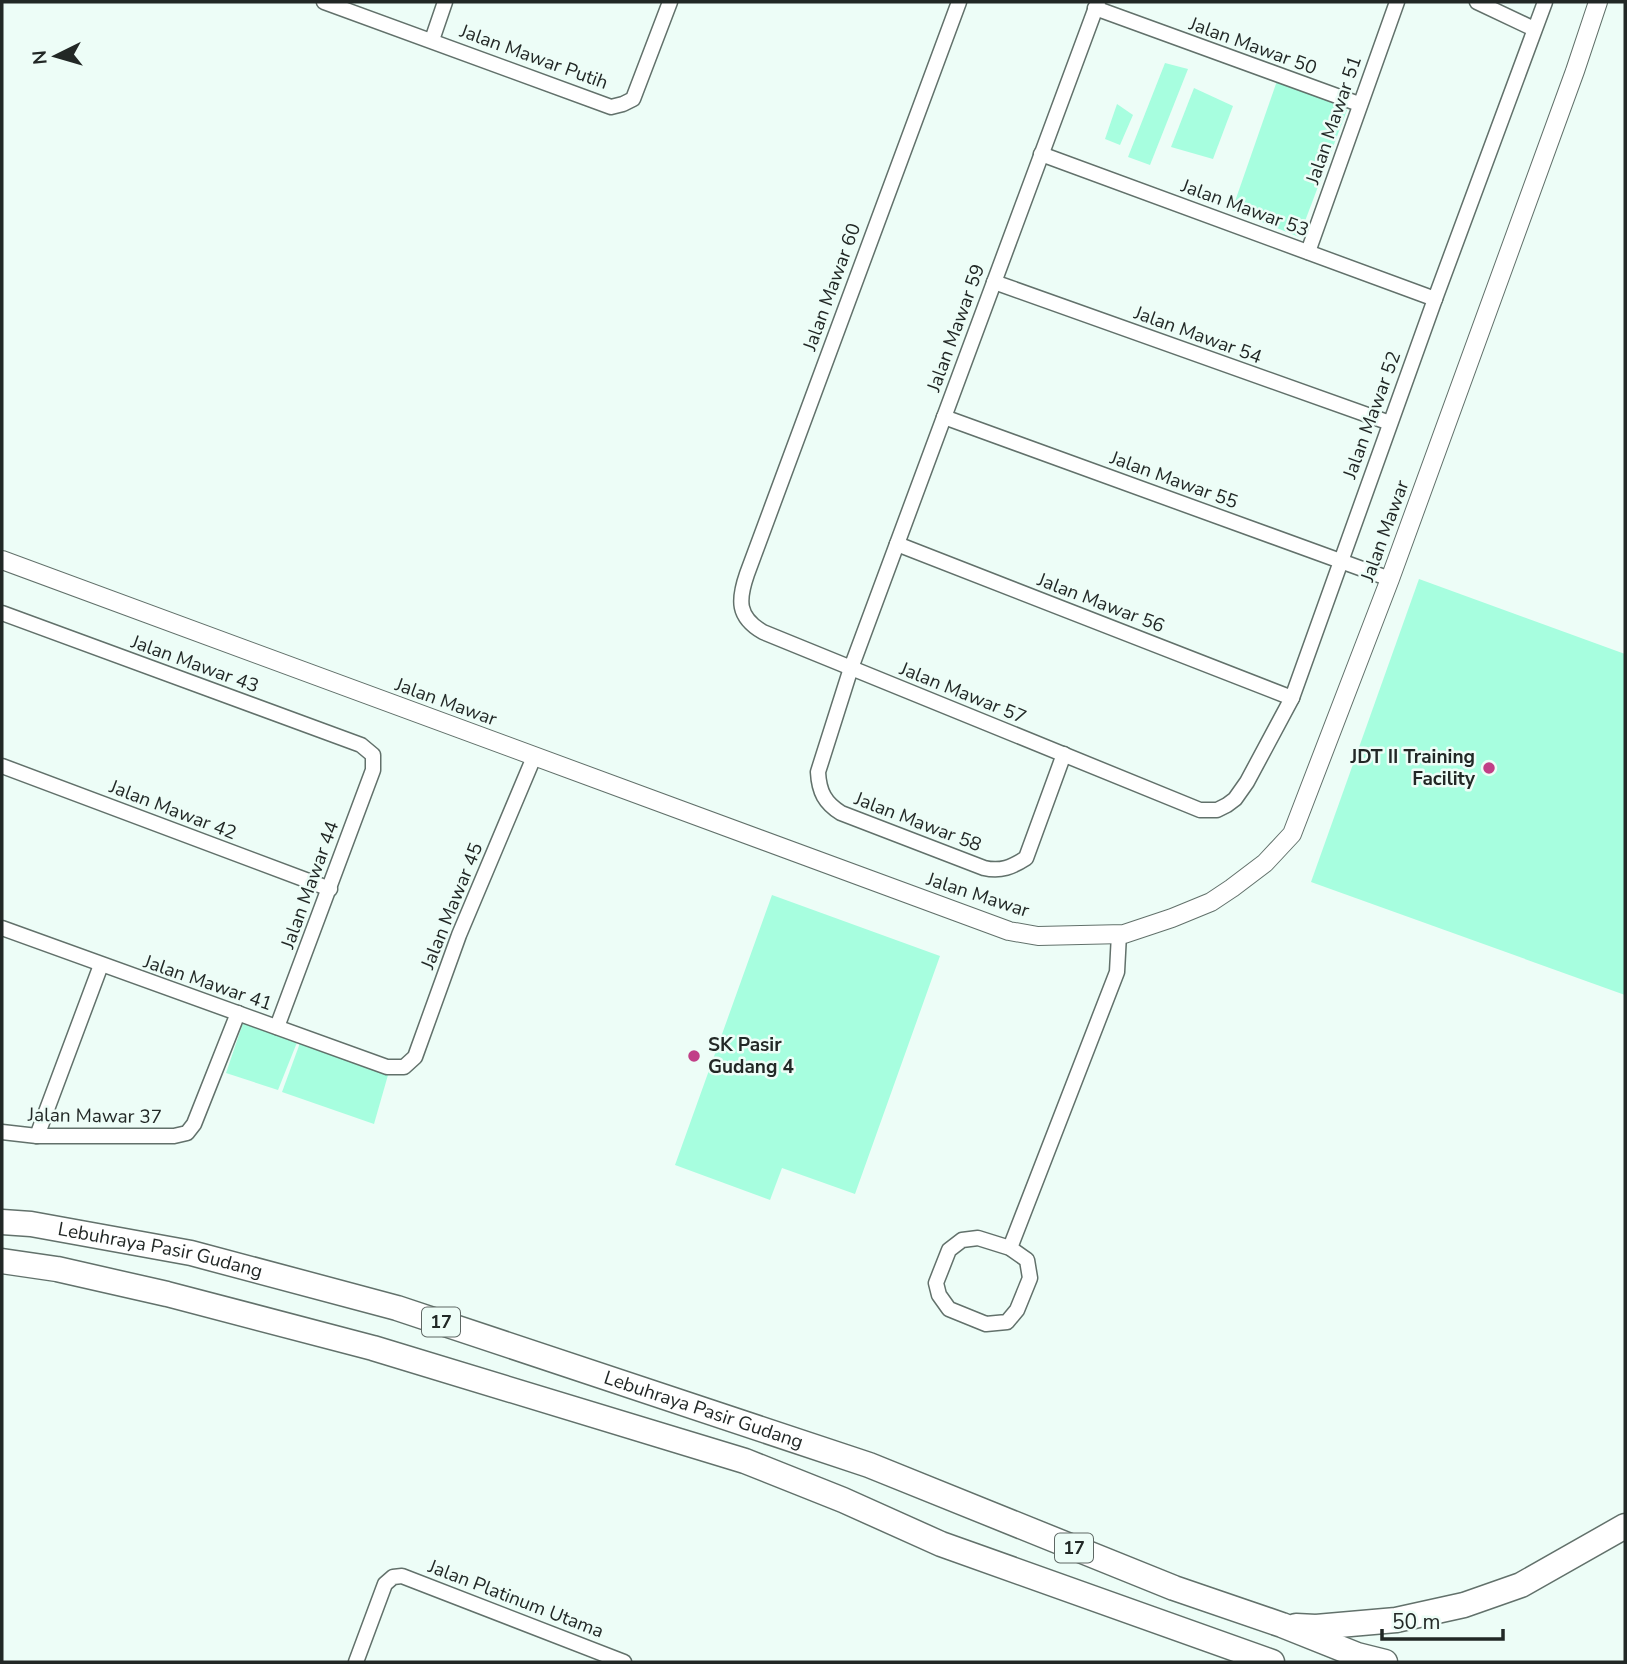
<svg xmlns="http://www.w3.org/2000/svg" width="1627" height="1664" font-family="'Nunito Sans',sans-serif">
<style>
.green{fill:#a7fedf}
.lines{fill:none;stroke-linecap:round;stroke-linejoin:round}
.minor-casing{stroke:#62716b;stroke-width:17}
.tertiary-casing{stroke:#62716b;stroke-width:20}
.trunk-casing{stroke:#62716b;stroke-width:27}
.minor{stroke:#fff;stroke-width:14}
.tertiary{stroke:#fff;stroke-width:18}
.trunk{stroke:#fff;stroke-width:24}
.poi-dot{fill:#c13f87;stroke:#edfdf7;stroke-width:2.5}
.labels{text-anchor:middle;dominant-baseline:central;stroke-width:5;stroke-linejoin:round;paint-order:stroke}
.shield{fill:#edfdf7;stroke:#5f6865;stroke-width:2}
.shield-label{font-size:18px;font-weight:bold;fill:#222826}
.street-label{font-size:19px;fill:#222826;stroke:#edfdf7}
.poi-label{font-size:19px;font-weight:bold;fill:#222826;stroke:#edfdf7;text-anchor:end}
</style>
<rect width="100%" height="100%" fill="#edfdf7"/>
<g class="green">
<path d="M 1165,63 L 1188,69 L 1150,165 L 1128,157 Z"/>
<path d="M 1278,78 L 1347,110 L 1299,237 L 1232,210 Z"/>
<path d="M 1194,88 L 1233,106 L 1213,159 L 1171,147 Z"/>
<path d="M 1117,104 L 1133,115 L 1120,145 L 1105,139 Z"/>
<path d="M 1419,579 L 1625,654 L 1625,995 L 1311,882 Z"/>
<path d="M 772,895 L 940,956 L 855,1194 L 782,1168 L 770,1200 L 675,1165 Z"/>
<path d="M 243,1023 L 298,1040 L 278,1090 L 226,1073 Z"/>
<path d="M 300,1043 L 388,1075 L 374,1124 L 282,1092 Z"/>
</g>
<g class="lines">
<g class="minor-casing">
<g id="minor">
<path d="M 324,2 L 611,107 L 623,104 L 633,99 L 670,2"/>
<path d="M 959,2 L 747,574 C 738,600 737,617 763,632 L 1200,810 L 1217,810 L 1227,805 L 1235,799 L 1247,782 L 1292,698 L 1435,299 L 1545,2"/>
<path d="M 1477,2 L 1534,29"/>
<path d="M 1095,8 L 1359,104"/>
<path d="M 432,40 L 445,2"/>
<path d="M 1041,154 L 1435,299"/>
<path d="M 1308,252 L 1397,2"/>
<path d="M 994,282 L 1390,423"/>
<path d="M 944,417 L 1390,579"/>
<path d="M 897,544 L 1292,698"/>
<path d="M 2,613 L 361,745 L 373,755 L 373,770 L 277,1027"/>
<path d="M 1064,754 L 1026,858 C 1012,867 1001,872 984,868 L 841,813 C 825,803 819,792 818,772 L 851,668 L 1098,2"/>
<path d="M 2,766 L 330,889"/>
<path d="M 2,928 L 387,1067 L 404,1067 L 415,1057 L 459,935 L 534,757"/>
<path d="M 2,1132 L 37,1136 L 174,1136 L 187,1133 L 194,1124 L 238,1013"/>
<path d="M 37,1136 L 101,965"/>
<path d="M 978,1238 L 1010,1248 L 1027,1260 L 1030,1278 L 1017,1310 L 1007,1322 L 986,1324 L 949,1309 L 939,1295 L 936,1283 L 949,1250 L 962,1240 Z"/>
<path d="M 1010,1248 L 1117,972 L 1119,934"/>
<path d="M 356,1662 L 385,1584 L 393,1577 L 402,1576 L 624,1662"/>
</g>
</g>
<g class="tertiary-casing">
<path id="tertiary" d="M 2,560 L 1009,931 L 1038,936 L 1124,934 L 1172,918 L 1211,902 L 1232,888 L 1265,863 L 1292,834 L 1390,579 L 1575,71 L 1598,2"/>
</g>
<g class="trunk-casing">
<g id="trunk">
<path id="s1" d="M 2,1222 L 31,1224 L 191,1253 L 397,1308 L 869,1465 L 1174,1588 L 1282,1625 L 1357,1655 L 1385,1662"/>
<path d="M 2,1261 L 57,1269 L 167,1294 L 373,1348 L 745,1461 L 843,1500 L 941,1544 L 1272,1662"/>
<path d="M 1296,1626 L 1316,1627 L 1396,1620 L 1464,1605 L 1521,1585 L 1625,1526"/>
</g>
</g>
<use href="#minor" class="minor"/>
<use href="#tertiary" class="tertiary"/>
<use href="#trunk" class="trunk"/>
</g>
<g class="poi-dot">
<circle cx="1489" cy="768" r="7"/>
<circle cx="694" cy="1056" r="7"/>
</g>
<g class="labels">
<g class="shield">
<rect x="422" y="1307.5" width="38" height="29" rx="5"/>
<rect x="1055" y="1533.5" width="38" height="29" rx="5"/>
</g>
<g class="shield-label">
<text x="441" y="1322">17</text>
<text x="1074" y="1548">17</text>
</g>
<g class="street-label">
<text transform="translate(1253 46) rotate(20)">Jalan Mawar 50</text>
<text transform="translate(534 57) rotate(20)">Jalan Mawar Putih</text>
<text transform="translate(1334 120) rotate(-71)">Jalan Mawar 51</text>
<text transform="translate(1245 208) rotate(20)">Jalan Mawar 53</text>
<text transform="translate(832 287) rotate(-70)">Jalan Mawar 60</text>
<text transform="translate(956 328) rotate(-70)">Jalan Mawar 59</text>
<text transform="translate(1198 335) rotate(20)">Jalan Mawar 54</text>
<text transform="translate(1372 415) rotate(-70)">Jalan Mawar 52</text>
<text transform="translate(1174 480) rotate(20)">Jalan Mawar 55</text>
<text transform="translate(1385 531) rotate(-70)">Jalan Mawar</text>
<text transform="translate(1101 603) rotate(21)">Jalan Mawar 56</text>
<text transform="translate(195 664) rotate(20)">Jalan Mawar 43</text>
<text transform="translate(963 693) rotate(22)">Jalan Mawar 57</text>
<text transform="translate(446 702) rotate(20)">Jalan Mawar</text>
<text transform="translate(173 810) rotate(21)">Jalan Mawar 42</text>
<text transform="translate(918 822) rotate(21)">Jalan Mawar 58</text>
<text transform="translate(310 885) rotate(-70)">Jalan Mawar 44</text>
<text transform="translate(978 895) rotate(18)">Jalan Mawar</text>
<text transform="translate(452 906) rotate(-68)">Jalan Mawar 45</text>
<text transform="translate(208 983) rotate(19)">Jalan Mawar 41</text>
<text transform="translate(95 1116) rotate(1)">Jalan Mawar 37</text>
<text stroke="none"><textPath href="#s1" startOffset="161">Lebuhraya Pasir Gudang</textPath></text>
<text stroke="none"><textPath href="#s1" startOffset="728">Lebuhraya Pasir Gudang</textPath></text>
<text transform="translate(516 1599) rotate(21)">Jalan Platinum Utama</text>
</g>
<g class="poi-label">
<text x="1475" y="757">JDT II Training<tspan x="1475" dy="22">Facility</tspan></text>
<text x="708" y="1045" text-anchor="start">SK Pasir<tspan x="708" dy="22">Gudang 4</tspan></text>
</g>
</g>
<rect width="1627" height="1664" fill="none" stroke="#222826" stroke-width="7"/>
<g transform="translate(56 56) rotate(265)" stroke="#edfdf7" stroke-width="5" paint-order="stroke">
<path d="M0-5L12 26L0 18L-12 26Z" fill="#222826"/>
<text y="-10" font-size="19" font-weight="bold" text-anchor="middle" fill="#222826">N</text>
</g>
<path d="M1382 1629v10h121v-10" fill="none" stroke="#222826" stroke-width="3.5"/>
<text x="1392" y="1629" font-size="21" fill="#222826" stroke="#edfdf7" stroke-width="5" paint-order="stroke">50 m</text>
</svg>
